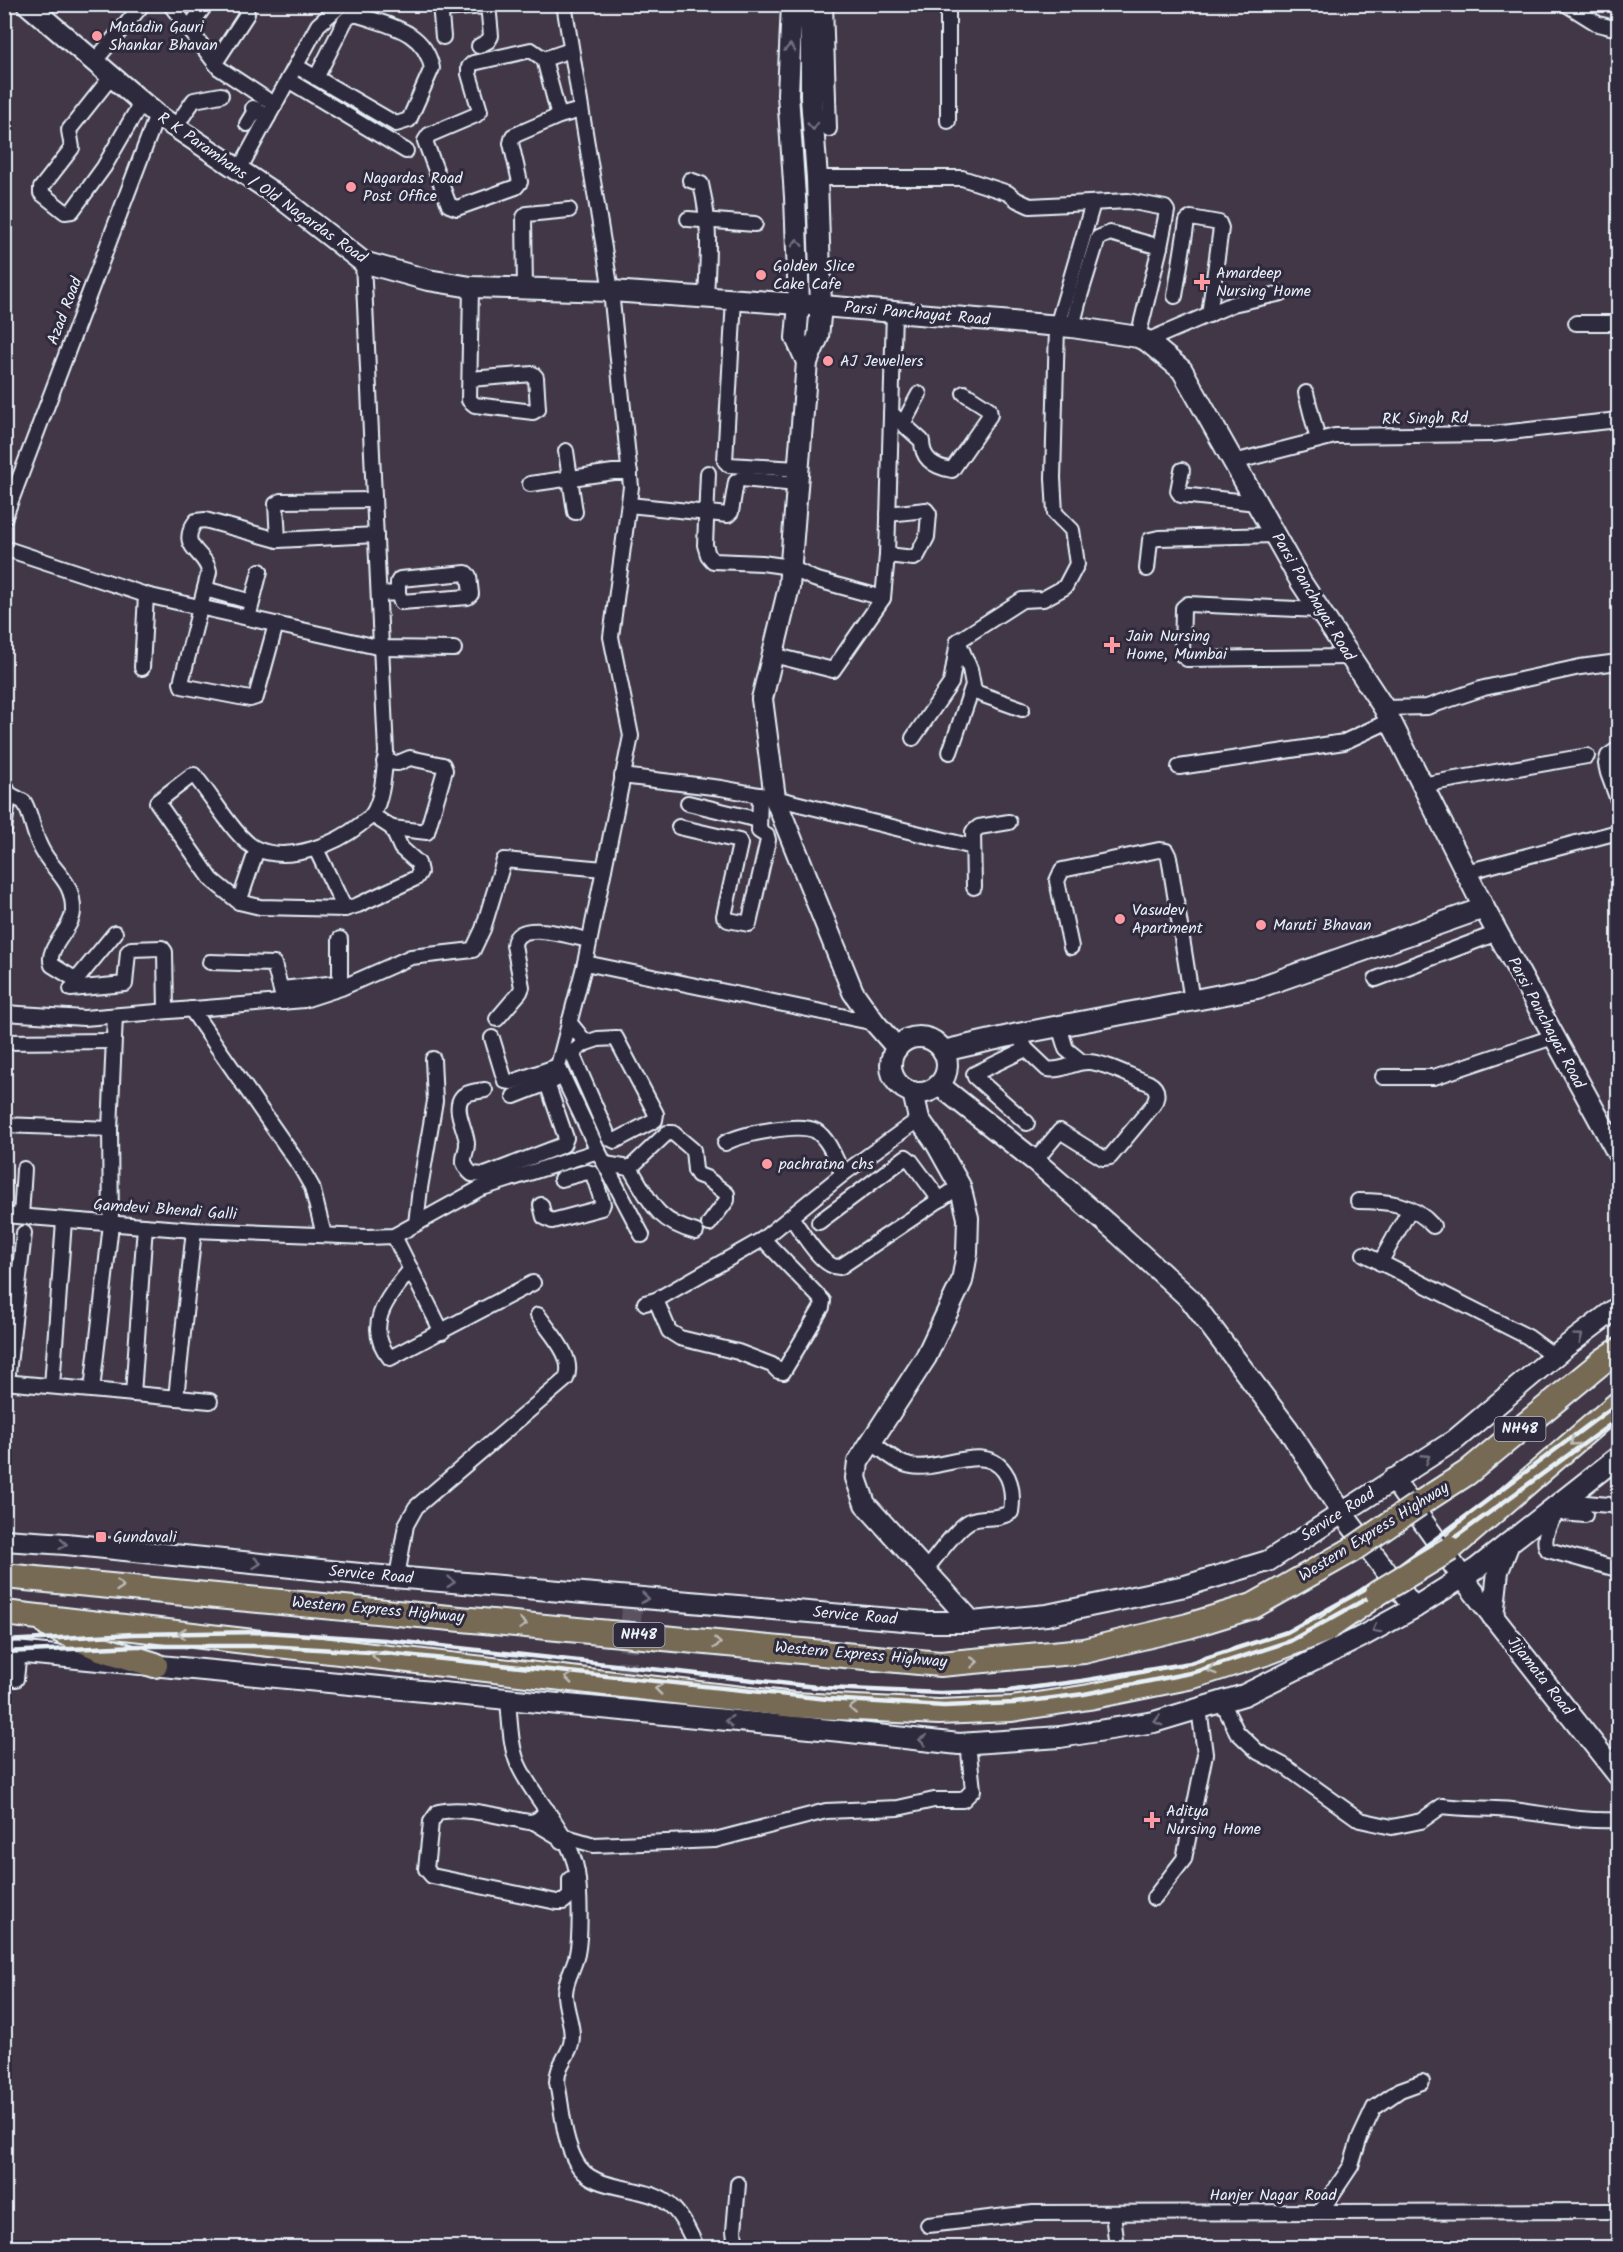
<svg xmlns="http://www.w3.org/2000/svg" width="1623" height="2252" font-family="Kalam,sans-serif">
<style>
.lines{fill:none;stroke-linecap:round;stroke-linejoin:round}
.secondary-tunnel{stroke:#5b5362;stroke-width:20;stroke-dasharray:20 10;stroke-linecap:butt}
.street-casing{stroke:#e8f1f8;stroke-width:18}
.secondary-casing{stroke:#e8f1f8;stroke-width:24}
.highway-casing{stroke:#e8f1f8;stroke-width:28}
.street{stroke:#2f2a3d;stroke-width:14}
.secondary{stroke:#2f2a3d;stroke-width:20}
.highway{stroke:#776a54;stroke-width:24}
.rail{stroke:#e8f1f8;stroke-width:4.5}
.highway-bridge-casing{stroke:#e8f1f8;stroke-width:28;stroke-linecap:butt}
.highway-bridge{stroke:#776a54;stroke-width:24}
.oneway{stroke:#70707e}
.oneway2{stroke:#bbbbb6}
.poi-dot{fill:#ff9aa2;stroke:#2f2a3d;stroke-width:2}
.labels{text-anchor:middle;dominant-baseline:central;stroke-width:6;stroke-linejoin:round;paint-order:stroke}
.shield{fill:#2f2a3d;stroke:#b0b5c0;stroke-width:1.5}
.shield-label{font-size:15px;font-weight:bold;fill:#e8f1f8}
.poi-label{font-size:16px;fill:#e8f1f8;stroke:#2f2a3d;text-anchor:start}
.street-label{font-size:16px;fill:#e8f1f8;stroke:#2f2a3d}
</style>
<rect width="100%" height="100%" fill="#423747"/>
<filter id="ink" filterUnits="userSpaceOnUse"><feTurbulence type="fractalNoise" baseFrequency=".0167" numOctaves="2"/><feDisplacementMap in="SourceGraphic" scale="12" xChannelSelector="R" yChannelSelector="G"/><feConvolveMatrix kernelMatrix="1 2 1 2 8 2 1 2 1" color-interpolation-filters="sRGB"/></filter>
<g filter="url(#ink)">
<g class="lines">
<path class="secondary-tunnel" d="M 623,1711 L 633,1597"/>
<g class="street-casing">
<g id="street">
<path d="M 170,4 L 219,68 L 275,105"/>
<path d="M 440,4 L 443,37"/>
<path d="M 564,4 L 611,291 L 631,487 L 611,637 L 631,736 L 585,963 L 875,1023"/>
<path d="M 825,4 L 829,129"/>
<path d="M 948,4 L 948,121"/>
<path d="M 1566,4 L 1598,24 L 1618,29"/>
<path d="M 4,5 L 5,4"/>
<path d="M 441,9 L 489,6"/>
<path d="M 189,28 L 206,4"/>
<path d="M 479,46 L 488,41 L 491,36 L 488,4"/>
<path d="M 571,50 L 544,59 L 531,50 L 473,63 L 469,67 L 469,74 L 480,111 L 476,115 L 429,135 L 425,141 L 449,205 L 457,208 L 516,187 L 520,182 L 511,143 L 513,136 L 559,116 L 581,110"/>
<path d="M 544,59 L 559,116"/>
<path d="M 94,62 L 143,4"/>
<path d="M 215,63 L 247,14 L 246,9 L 240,4"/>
<path d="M 296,66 L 396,124 L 409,120 L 432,68 C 424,30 390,26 358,15 L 351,15 L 345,21 L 316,78"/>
<path d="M 111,77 L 69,130 L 72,148 L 41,188 L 41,193 L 65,212 L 72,211 L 104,167 L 141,103"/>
<path d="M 288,80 L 406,151"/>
<path d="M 253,108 L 268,117"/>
<path d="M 247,124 L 256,109"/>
<path d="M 175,127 L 194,100 L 221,95"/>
<path d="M 239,170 L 318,25 L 342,4"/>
<path d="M 817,178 L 962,178 L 1008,193 L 1017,200 L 1030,206 L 1128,201 L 1165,208 L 1167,211 L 1160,247"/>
<path d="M 690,180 L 701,184 C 711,226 708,255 706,297"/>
<path d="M 688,219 L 755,224"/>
<path d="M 525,289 L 524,217 L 527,214 L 569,210"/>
<path d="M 1175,296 L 1187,221 L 1191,218 L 1219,223 L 1221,228 L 1209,315"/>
<path d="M 734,299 L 725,461 L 729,465 L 798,469"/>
<path d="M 1576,323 L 1618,323"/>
<path d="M 1072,327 L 1080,296 L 1098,238 L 1110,233 L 1160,247 L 1138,337"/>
<path d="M 1147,341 L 1233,304 L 1282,293"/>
<path d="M 470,379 L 533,374 L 536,377 L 538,409 L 533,412 L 475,405 L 469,400 L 471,287"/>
<path d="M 1306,393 L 1318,440"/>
<path d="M 891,413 L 922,441 C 922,460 935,467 952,470 L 990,415 L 989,409 L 964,393"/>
<path d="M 903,424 L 919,394"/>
<path d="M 566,451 L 575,512"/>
<path d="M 1234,462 L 1335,436 L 1492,434 L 1618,420"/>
<path d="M 1182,470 L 1178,491 L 1181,495 L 1257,503"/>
<path d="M 708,473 L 705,545 L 708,555 L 713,561 L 762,563 L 790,567 L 814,579 L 883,598 L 887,555 L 894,312"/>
<path d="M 530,484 L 613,472 L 630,472"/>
<path d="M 629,505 L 728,515 L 731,512 L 736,482 L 741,479 L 797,484"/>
<path d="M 4,519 L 157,115"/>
<path d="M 278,540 L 276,504 L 281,501 L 374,500"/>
<path d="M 4,548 L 146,595 L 199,607 L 382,648 L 454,649"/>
<path d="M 887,555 L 914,558 L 917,556 L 927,537 L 929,514 L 926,510 L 888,514"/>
<path d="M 1147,569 L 1150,540 L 1159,538 L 1275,535"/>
<path d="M 205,589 L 252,602"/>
<path d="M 379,594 L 398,593 L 401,602 L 468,597 L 471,594 L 469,576 L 466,573 L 400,579 L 398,582 L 398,593"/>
<path d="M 1320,610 L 1188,604 L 1183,608 L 1182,655 L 1187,659 L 1349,657"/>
<path d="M 248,618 L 260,571"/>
<path d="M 276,624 L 256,697 L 250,699 L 182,686 L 181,683 L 209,572 C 207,552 176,548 196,521 L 205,520 L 278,540 L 376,535"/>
<path d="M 773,655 L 833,670 L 883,598"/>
<path d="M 142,668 L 146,595"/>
<path d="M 972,691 L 1022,709"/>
<path d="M 1384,708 L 1427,707 L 1484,688 L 1580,667 L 1618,662"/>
<path d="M 913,738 L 951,683 L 958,641 L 1022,600 L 1043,599 L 1065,587 L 1077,564 L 1072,530 L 1055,513 L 1053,478 L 1057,326 L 1093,203"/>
<path d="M 1618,749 L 1608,756 L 1606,764 L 1608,773 L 1618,800"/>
<path d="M 950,752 L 973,685 L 970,669 L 958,641"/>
<path d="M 384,762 L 398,763 L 410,758 L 443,765 L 445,770 L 427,832 L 392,828"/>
<path d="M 1179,767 L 1344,742 L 1389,721"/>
<path d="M 622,776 L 721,788 L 775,798 L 973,847"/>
<path d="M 4,783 L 9,794 L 4,830"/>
<path d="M 1421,785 L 1587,756"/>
<path d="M 9,794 L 24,802 C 32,816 33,832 40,846 C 51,871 74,879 73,911 C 73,929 45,948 52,965 L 73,978 L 78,978 L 115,933"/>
<path d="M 688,803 L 759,820"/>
<path d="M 679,827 L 739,841 L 740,844 L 724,916 L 728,920 L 749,924 L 768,840 L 767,836 L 759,831 L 760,795"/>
<path d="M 257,849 L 239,902 L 212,880 L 157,802 L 191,776 L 194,775 C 210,793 237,841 257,849 C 290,863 336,844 361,824 C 364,821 370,818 372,815 C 383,799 384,771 386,752 L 363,262"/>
<path d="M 1466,872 L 1618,832"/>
<path d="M 974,887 L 973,832 L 979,827 L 1009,822"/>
<path d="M 239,902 L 260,907 L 345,909 L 316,849"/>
<path d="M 345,909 L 358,905 L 416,878 L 420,872 L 418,863 L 401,848 L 392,828 L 372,815"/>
<path d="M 340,939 L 340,983"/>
<path d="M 1071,947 L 1057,881 L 1062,870 L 1159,850 L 1166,851 L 1169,857 L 1192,1001"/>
<path d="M 210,962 L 274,964 L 284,1002"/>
<path d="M 585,963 L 558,1066 L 598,1151 L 642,1235"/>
<path d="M 1376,979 L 1497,933"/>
<path d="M 71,989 L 125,984 L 128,952 L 131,949 L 162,948 L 165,952 L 166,1011"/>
<path d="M 282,989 L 337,983"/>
<path d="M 191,1009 L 300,1166 L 312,1187 L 324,1235"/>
<path d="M 4,1013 L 84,1018 L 304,1000 L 341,988 L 411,957 L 473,950 L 483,929 L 504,860 L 604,869"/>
<path d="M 497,1019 L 520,992 L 522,987 L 514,945 C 516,918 571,937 589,940"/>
<path d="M 569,1022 L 586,1043 L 574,1051 L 574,1058 L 609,1138 L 615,1141 L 655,1120 L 656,1114 L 616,1038 L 598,1039 L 586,1043"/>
<path d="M 1059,1026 L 1066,1049 L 1082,1062"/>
<path d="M 1018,1034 L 1026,1049 L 1047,1069 C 1062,1072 1074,1061 1089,1062 C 1106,1063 1132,1077 1149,1083 C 1158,1088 1158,1095 1154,1104 L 1110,1157 L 1103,1158 L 1060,1131 L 1035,1161"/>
<path d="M 492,1038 L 505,1081 L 512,1082 L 558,1066"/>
<path d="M 4,1042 L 113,1041"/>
<path d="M 1026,1049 L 974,1074 L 975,1077 L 1027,1123"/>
<path d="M 1383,1077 L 1434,1077 L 1553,1037"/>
<path d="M 485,1090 C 479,1091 466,1092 462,1097 C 452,1109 467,1131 467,1144 C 467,1151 463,1156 464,1163 C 466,1168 468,1171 472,1174 L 485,1175 L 563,1145 L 566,1138 L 547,1083"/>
<path d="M 514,1096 L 555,1080"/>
<path d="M 4,1125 L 110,1129 L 111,1224 L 92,1390"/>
<path d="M 110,1129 L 115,1016"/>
<path d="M 725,1143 C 742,1134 798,1122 816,1131 C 829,1139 836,1161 843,1174"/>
<path d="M 605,1164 L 630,1168 C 651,1202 655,1221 696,1232"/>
<path d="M 630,1168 L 667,1133 L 673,1133 L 693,1150 L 695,1170 L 698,1175 L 706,1178 L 727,1194 L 727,1200 L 709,1224"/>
<path d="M 1358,1201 C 1386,1201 1413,1203 1433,1226"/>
<path d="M 541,1205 L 544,1217 L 552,1221 L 601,1208 L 603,1204 L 593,1174 L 587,1172 L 561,1179"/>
<path d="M 4,1215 L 194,1230 L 367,1237 L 394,1236 L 479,1189 L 598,1151"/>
<path d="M 21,1216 L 24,1169"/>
<path d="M 791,1217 C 801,1230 822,1269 840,1267 L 960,1186"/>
<path d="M 819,1222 L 906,1157 L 911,1161 L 940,1200"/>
<path d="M 416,1224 L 420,1188 L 435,1101 L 433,1059"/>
<path d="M 394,1236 L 442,1332"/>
<path d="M 1364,1254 L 1528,1337 L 1554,1356"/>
<path d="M 1380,1263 L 1410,1209"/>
<path d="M 411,1269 C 389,1296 362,1325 390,1358 L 533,1283"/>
<path d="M 656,1300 L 669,1331 L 680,1338 L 738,1352 L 772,1365 L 778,1371 L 783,1372 L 822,1307 L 823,1301 L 763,1239"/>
<path d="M 645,1303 L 656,1300 L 763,1239 L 843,1174 L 919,1119"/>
<path d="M 4,1382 L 210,1401"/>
<path d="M 7,1382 L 24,1233"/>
<path d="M 52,1386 L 64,1221"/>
<path d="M 133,1394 L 145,1226"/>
<path d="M 176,1398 L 194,1230"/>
<path d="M 871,1442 C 883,1450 896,1463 911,1466 C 940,1472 983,1442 1004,1471 C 1013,1483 1013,1498 1011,1512 C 998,1521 983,1515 970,1521 C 955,1529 937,1557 925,1570"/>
<path d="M 1563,1501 L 1609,1505"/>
<path d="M 1551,1512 L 1585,1515"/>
<path d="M 1558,1513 C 1550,1519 1541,1541 1548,1550 L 1617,1569"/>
<path d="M 397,1577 L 406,1525 L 416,1507 L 566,1379 C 576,1358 550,1333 538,1315"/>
<path d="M 16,1679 L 19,1652"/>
<path d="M 508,1700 C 510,1720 510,1745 518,1764 C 534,1801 569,1829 577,1872 C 580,1892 581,1935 577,1954 C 574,1968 565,1980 565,1994 C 565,2010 575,2028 571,2044 C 567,2059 558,2062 557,2082 C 562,2107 563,2139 576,2162 C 594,2196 648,2181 673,2208 C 684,2219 690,2234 697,2248"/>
<path d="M 1222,1702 L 1237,1732 L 1258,1752 L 1283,1765 L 1360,1820 L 1392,1827 L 1421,1821 L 1442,1806 C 1465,1809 1489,1808 1512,1810 C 1547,1814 1582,1822 1618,1820"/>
<path d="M 547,1810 C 542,1816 538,1822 529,1822 C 501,1817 466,1806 438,1812 L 431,1822 L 426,1869 L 432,1876 L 557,1902 L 563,1902 L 570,1896 L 570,1879"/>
<path d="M 534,1822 L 559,1837 L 561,1841"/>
<path d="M 563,1836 L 594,1845 L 715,1840 L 826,1811 L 898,1808 L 934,1800 L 963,1800 L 973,1790 L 968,1743"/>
<path d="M 1154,1898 L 1184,1859 L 1205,1754 L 1199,1708"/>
<path d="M 1321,2211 L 1351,2166 L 1359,2140 L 1374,2108 L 1400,2090 L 1422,2082"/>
<path d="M 1113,2213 L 1117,2248"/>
<path d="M 928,2225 L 1033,2213 L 1618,2211"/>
<path d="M 736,2248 L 734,2231 L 738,2184"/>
</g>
</g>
<g class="secondary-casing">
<g id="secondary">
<path d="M 27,4 L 157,115 L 281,198 L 363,262 L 428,280 L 471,287 L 611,291 L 799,304 L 1072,327 L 1138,337 L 1147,341 L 1182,370 L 1301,582 L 1384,708 L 1484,908 L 1618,1154"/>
<path d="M 792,4 L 788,94 L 795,197 L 799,304 L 796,338 L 807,362"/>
<path d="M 811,4 L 811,98 L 817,178 L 821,306 L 818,337 L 807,362 L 789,587 L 762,699 L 775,798 L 853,992 L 875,1023 L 897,1048"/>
<circle cx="919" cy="1065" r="28"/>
<path d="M 943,1051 L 1018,1034 L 1257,988 L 1484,908"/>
<path d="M 939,1085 L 1035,1161 L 1119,1234 L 1190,1299 L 1288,1429 L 1342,1513 L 1414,1608"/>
<path d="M 913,1092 L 919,1119 L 936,1143 L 960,1186 L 968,1218 L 967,1253 L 962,1281 L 926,1357 L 858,1462 L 856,1478 L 865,1504 L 972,1622"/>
<path d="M 1393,1479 L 1462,1577 L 1618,1775"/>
<path d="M 4,1540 L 66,1544 L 370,1575 L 927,1622 L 972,1622 L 1047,1615 L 1185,1586 L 1268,1561 L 1455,1440 L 1564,1348 L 1618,1307"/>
<path d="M 1493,1617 L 1498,1571 L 1509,1543"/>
<path d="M 4,1651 L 841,1731 L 959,1744 L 1060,1737 L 1154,1722 L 1244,1695 L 1361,1637 L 1414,1608 L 1476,1569 L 1618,1457"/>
</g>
</g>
<g class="highway-casing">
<g id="highway">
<path d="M 1419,1504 L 1467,1473 L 1603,1361 L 1618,1351"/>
<path d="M 1450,1549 L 1618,1404"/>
<path d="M 4,1576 L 940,1664 L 1084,1651 L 1188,1626 L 1253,1606 L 1350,1551"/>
<path d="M 4,1613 L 794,1705 L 939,1712 L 1012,1709 L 1089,1697 L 1193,1676 L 1268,1652 L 1325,1630 L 1378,1593"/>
<path d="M 48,1625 L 100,1648 L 155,1665"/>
</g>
</g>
<use href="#street" class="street"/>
<use href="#secondary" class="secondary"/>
<use href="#highway" class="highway"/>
<g class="rail">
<path d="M 4,1641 L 134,1634 L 265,1632 L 385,1640 L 826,1688 L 940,1693 L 1008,1691 L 1081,1681 L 1190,1663 L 1287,1632 L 1379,1581 L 1618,1403"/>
<path d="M 4,1652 L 137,1646 L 266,1646 L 386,1653 L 828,1699 L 944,1706 L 1014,1703 L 1084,1694 L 1195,1672 L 1290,1641 L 1384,1589 L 1618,1419"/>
</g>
<g class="highway-bridge-casing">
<g id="highway-bridge">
<path d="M 1350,1551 L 1419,1504"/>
<path d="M 1378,1593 L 1450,1549"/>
</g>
</g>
<use href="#highway-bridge" class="highway-bridge"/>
</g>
<defs><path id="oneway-chevron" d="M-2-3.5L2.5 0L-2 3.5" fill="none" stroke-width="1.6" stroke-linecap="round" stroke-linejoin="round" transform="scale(1.5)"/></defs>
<g class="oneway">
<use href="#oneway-chevron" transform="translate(790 48) rotate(-87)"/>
<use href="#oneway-chevron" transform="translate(813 126) rotate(86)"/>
<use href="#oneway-chevron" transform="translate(797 243) rotate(-92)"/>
<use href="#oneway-chevron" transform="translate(1579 1337) rotate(-37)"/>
<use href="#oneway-chevron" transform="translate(1426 1458) rotate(-33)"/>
<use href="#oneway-chevron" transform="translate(63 1544) rotate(4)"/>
<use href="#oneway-chevron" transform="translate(257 1563) rotate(6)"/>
<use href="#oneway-chevron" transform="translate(451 1582) rotate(5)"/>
<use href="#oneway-chevron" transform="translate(645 1598) rotate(5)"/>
<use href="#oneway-chevron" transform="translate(1376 1629) rotate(151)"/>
<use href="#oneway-chevron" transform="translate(729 1721) rotate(-175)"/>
<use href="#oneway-chevron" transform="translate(1158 1721) rotate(165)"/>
<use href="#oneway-chevron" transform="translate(923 1740) rotate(-174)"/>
</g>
<g class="oneway2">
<use href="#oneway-chevron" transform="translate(1574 1442) rotate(139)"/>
<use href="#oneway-chevron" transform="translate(120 1586) rotate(5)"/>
<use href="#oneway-chevron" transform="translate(523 1624) rotate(5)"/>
<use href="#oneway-chevron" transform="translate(182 1633) rotate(-173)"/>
<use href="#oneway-chevron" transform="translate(717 1643) rotate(5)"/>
<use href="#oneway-chevron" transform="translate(376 1656) rotate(-173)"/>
<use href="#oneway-chevron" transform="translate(974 1662) rotate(-4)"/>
<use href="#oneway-chevron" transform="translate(1212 1670) rotate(162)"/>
<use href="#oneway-chevron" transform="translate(569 1678) rotate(-173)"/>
<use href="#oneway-chevron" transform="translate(659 1689) rotate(-173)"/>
<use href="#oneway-chevron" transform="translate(853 1708) rotate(-177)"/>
</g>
</g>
<g class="poi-dot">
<circle cx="97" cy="36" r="6"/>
<circle cx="351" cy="187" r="6"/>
<circle cx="761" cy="275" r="6"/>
<path d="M1199 273h6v6h6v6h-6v6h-6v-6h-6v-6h6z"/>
<circle cx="828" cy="361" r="6"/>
<path d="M1109 636h6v6h6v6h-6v6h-6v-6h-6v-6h6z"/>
<circle cx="1120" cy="919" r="6"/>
<circle cx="1261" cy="925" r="6"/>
<circle cx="767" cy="1164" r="6"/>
<rect x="95" y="1531" width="12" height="12" rx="3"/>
<path d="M1149 1811h6v6h6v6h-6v6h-6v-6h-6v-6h6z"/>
</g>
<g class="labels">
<g class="shield">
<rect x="1494.5" y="1417" width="51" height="24" rx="4.5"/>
<rect x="613.5" y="1623" width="51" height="24" rx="4.5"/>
</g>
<g class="shield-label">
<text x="1520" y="1429">NH48</text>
<text x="639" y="1635">NH48</text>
</g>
<g class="poi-label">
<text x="109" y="27">Matadin Gauri<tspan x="109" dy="18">Shankar Bhavan</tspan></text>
<text x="363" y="178">Nagardas Road<tspan x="363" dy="18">Post Office</tspan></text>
<text x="773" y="266">Golden Slice<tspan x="773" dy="18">Cake Cafe</tspan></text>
<text x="1216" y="273">Amardeep<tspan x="1216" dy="18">Nursing Home</tspan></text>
<text x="840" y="361">AJ Jewellers</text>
<text x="1126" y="636">Jain Nursing<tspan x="1126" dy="18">Home, Mumbai</tspan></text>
<text x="1132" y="910">Vasudev<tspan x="1132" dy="18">Apartment</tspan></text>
<text x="1273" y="925">Maruti Bhavan</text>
<text x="779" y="1164">pachratna chs</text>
<text x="113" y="1537">Gundavali</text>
<text x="1166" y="1811">Aditya<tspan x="1166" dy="18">Nursing Home</tspan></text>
</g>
<g class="street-label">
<text transform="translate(262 188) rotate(35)">R K Paramhans / Old Nagardas Road</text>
<text transform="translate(65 311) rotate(-69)">Azad Road</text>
<text transform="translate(917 314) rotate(5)">Parsi Panchayat Road</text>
<text transform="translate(1425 419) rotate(-1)">RK Singh Rd</text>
<text transform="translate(1313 597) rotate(59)">Parsi Panchayat Road</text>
<text transform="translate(1546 1023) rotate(62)">Parsi Panchayat Road</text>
<text transform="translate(165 1210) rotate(4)">Gamdevi Bhendi Galli</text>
<text transform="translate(1338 1515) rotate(-33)">Service Road</text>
<text transform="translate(1374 1532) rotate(-32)">Western Express Highway</text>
<text transform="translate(371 1575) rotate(5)">Service Road</text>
<text transform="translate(378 1610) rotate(5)">Western Express Highway</text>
<text transform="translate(855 1616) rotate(5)">Service Road</text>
<text transform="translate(861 1655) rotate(5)">Western Express Highway</text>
<text transform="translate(1540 1676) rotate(52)">Jijamata Road</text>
<text x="1273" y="2195">Hanjer Nagar Road</text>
</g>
</g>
<rect width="1623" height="2252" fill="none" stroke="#2f2a3d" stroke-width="24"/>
<rect x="12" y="12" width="1599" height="2228" fill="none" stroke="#e8f1f8" stroke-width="2" filter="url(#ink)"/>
</svg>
